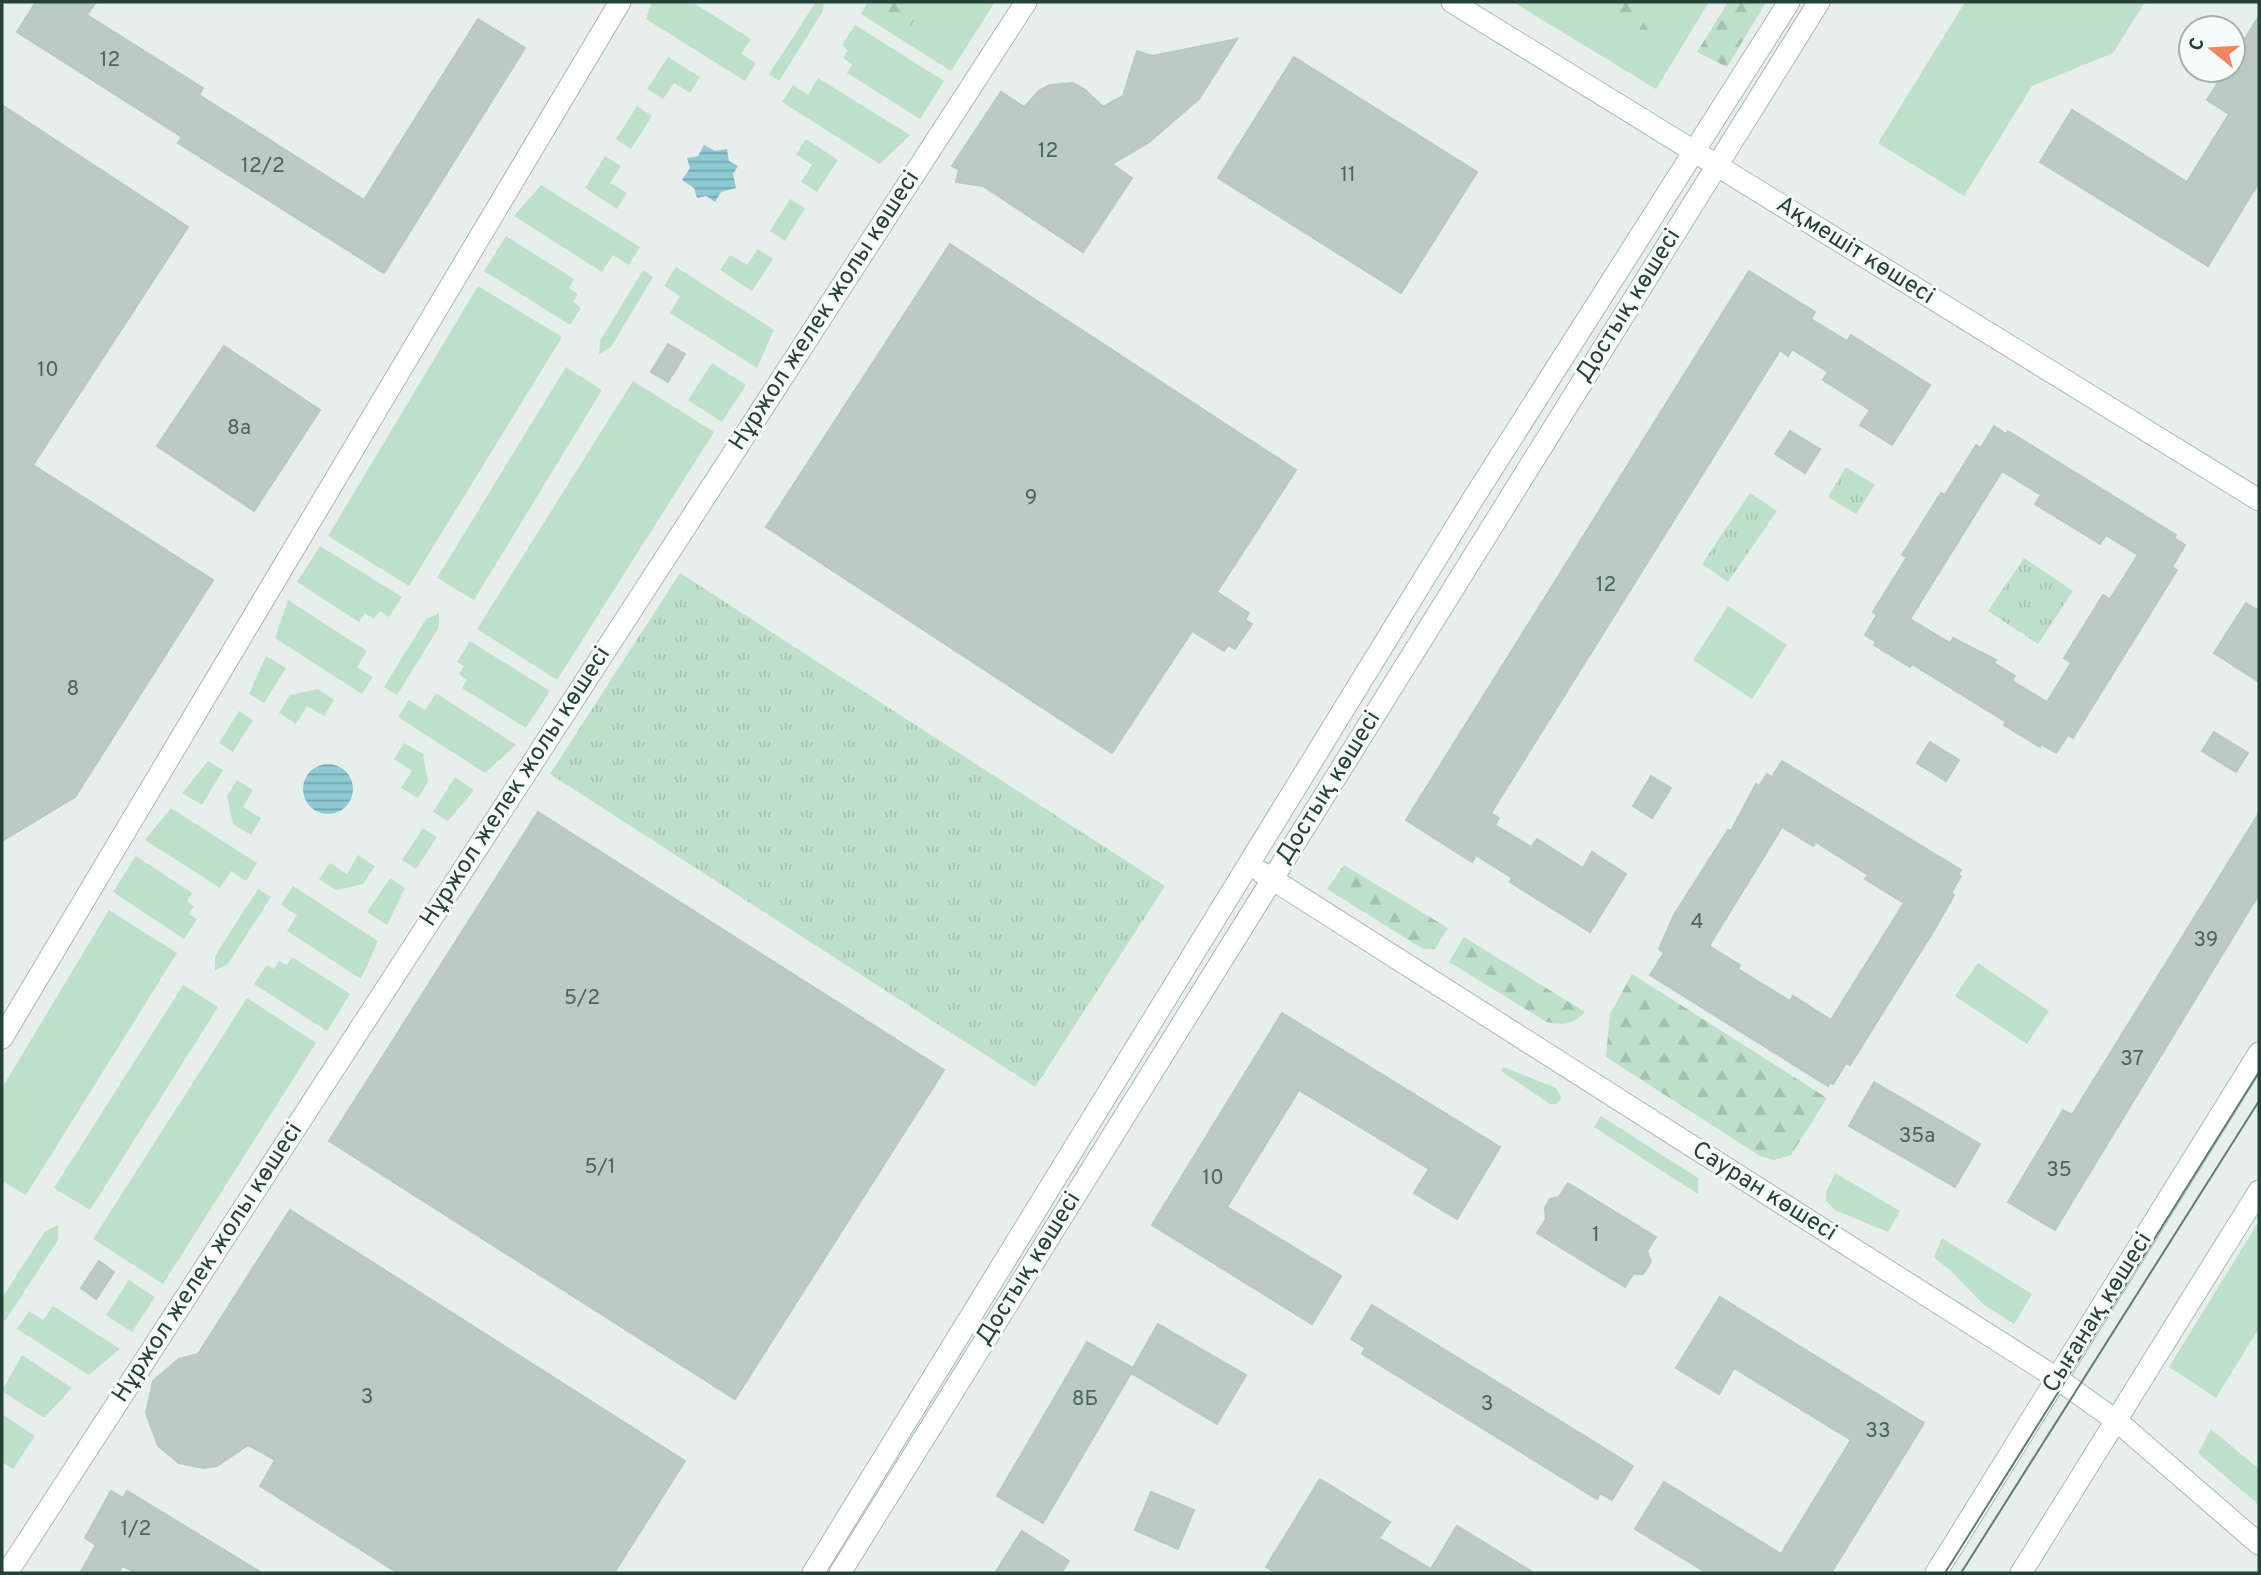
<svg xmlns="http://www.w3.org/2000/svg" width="2261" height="1575" font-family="Overpass,sans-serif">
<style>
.green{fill:#bfe0c8}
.forest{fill:url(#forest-firs)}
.park{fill:url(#park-tufts)}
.water{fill:url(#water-rules)}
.building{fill:#bbcac4;stroke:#b8c9c2;stroke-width:2;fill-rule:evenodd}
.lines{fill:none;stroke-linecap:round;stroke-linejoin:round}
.minor-casing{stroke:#a8b8b2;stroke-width:23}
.tertiary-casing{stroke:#a8b8b2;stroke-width:23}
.secondary-casing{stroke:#a4bbb3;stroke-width:23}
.minor{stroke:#fff;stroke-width:21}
.tertiary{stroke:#fff;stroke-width:21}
.secondary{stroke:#fff;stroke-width:21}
.tram{stroke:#5f7d75;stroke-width:2}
.labels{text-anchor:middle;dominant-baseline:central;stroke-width:6;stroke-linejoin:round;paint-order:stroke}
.number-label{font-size:21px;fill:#4a645c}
.street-label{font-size:24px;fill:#24423a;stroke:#f7fbf9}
</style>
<defs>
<pattern id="forest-firs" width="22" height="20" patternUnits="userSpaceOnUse" patternTransform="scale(1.75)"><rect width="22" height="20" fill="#bfe0c8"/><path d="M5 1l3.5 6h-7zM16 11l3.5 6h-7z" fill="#a4c1ad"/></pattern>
<pattern id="park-tufts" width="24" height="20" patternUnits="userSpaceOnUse" patternTransform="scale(1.75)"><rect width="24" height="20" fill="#bfe0c8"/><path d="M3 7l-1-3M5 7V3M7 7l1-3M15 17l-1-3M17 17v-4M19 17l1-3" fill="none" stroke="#a4c1ad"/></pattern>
<pattern id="water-rules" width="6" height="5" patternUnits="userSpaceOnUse" patternTransform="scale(1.75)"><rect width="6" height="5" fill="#8ec9d4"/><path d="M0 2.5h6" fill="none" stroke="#74a5ad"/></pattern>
</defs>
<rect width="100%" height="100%" fill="#e6efeb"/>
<g class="green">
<path d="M 652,2 L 692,2 L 751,39 L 741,54 L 756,63 L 745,81 L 646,19 Z"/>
<path d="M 816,2 L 824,2 L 823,11 L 779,81 L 769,74 Z"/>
<path d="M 868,2 L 995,2 L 951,71 L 861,14 Z"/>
<path d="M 1513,2 L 1709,2 L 1656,89 Z"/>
<path d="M 1965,2 L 2145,2 L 2113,53 L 2032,86 L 1964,196 L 1878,143 Z"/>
<path d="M 855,25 L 944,81 L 920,119 L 847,73 L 852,64 L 843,58 L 848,50 L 842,45 Z"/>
<path d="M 668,57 L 700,77 L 690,93 L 674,83 L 663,99 L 647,89 Z"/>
<path d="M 818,78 L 910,135 L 880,164 L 782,102 L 793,85 L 808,95 Z"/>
<path d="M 637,106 L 652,116 L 631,149 L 616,139 Z"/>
<path d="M 806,139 L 838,160 L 817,192 L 801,182 L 812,165 L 796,154 Z"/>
<path d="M 605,156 L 621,166 L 610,183 L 627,193 L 617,209 L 585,188 Z"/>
<path d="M 541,185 L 640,247 L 629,265 L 613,255 L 602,272 L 514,216 Z"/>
<path d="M 790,199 L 805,208 L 785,241 L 770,231 Z"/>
<path d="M 506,236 L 574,279 L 569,288 L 578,294 L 573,302 L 581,308 L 570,325 L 484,271 Z"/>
<path d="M 758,249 L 773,259 L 752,291 L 720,270 L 730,255 L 747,265 Z"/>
<path d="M 676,267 L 774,330 L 757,368 L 670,313 L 680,296 L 664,286 Z"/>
<path d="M 643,270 L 653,277 L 611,347 L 599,354 L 600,341 Z"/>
<path d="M 478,286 L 562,337 L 409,586 L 328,536 Z"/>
<path d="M 712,363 L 746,385 L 722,422 L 688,400 Z"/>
<path d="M 566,367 L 602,390 L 474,600 L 437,578 Z"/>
<path d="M 633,381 L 714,432 L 557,680 L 477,629 Z"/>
<path d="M 320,546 L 402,597 L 389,617 L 380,611 L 374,619 L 365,613 L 359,622 L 297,582 Z"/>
<path d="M 288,600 L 367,651 L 357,667 L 373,677 L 362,694 L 275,638 Z"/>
<path d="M 1728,606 L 1787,645 L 1752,699 L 1693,660 Z"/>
<path d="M 439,613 L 439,627 L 397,695 L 384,687 L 426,619 Z"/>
<path d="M 470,641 L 550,691 L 526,728 L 462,688 L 467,680 L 459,674 L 464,666 L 457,662 Z"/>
<path d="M 266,656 L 286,668 L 264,703 L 249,694 Z"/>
<path d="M 318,689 L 334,700 L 324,716 L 307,706 L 296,724 L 279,713 L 290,695 Z"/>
<path d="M 436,693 L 516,745 L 485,773 L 398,717 L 409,700 L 425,710 Z"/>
<path d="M 239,711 L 253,720 L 233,752 L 219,743 Z"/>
<path d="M 404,743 L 423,754 L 428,782 L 418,798 L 401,788 L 412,771 L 394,759 Z"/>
<path d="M 208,761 L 223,770 L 202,805 L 182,793 Z"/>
<path d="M 455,777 L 474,790 L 448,821 L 433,812 Z"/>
<path d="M 237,780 L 253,790 L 243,807 L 261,818 L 251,835 L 233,824 L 227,796 Z"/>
<path d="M 171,808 L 257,863 L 246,881 L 231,871 L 220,888 L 145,840 Z"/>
<path d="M 423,828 L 437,837 L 416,869 L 402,860 Z"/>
<path d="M 358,855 L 375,866 L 363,884 L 336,890 L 319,879 L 330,863 L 347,874 Z"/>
<path d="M 136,856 L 192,893 L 187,901 L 194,906 L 189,914 L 197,919 L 184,939 L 113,892 Z"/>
<path d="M 390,878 L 405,888 L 387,925 L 367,912 Z"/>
<path d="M 293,886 L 378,941 L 361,979 L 287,931 L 297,915 L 281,905 Z"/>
<path d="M 258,889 L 271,897 L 228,964 L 215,970 L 215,956 Z"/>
<path d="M 109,910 L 177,953 L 26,1195 L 2,1181 L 2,1088 Z"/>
<path d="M 292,957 L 350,994 L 327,1031 L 254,984 L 267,965 L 274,969 L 279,961 L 287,965 Z"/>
<path d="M 1978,963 L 2049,1011 L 2027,1044 L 1955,996 Z"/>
<path d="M 183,985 L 218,1007 L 90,1210 L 54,1188 Z"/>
<path d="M 247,998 L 316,1043 L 163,1284 L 93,1239 Z"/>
<path d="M 1503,1067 L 1556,1088 L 1562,1098 L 1556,1104 L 1550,1104 L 1501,1071 Z"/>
<path d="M 1601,1116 L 1698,1178 L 1698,1194 L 1594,1127 Z"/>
<path d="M 1835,1173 L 1900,1211 L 1888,1232 L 1835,1210 L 1826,1201 L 1826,1192 Z"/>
<path d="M 2259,1221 L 2259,1328 L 2216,1398 L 2169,1367 Z"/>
<path d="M 58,1225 L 58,1240 L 5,1321 L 2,1319 L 2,1298 L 45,1231 Z"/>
<path d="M 1942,1238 L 2032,1294 L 2014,1324 L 1984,1305 L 1949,1269 L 1934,1258 Z"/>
<path d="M 129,1280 L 155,1297 L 132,1332 L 106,1315 Z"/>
<path d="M 53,1306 L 120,1349 L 89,1375 L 17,1329 L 29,1311 L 43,1320 Z"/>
<path d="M 22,1355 L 72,1388 L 44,1418 L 2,1391 Z"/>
<path d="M 2,1414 L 35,1436 L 13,1469 L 2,1462 Z"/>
<path d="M 2211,1429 L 2259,1469 L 2259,1505 L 2198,1453 Z"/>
</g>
<g class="forest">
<path d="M 893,2 L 913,2 L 922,7 L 911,26 L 887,11 Z"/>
<path d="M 1593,2 L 1629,2 L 1654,38 Z"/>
<path d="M 1728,2 L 1766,2 L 1727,67 L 1697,52 Z"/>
<path d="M 1344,865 L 1448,928 L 1435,949 L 1423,949 L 1327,889 Z"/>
<path d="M 1464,937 L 1585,1012 C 1574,1024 1563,1026 1547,1022 L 1449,962 Z"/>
<path d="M 1632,974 L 1827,1098 L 1791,1155 L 1774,1160 L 1760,1156 L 1606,1057 L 1610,1014 Z"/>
</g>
<g class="park">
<path d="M 1846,467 L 1875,485 L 1856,514 L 1828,497 Z"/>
<path d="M 1750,493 L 1777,511 L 1728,582 L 1702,564 Z"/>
<path d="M 2024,558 L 2073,591 L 2038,644 L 1988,611 Z"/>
<path d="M 680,573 L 1165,886 L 1035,1087 L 550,774 Z"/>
</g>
<g class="water">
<path d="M 704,145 L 715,151 L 727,149 L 729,161 L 738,166 L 733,174 L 736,188 L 721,192 L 715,202 L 706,196 L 697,198 L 694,188 L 682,180 L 690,168 L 687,158 L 698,156 Z"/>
<circle cx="328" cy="789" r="25"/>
</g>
<g class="building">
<path d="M 36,2 L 96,2 L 87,15 L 203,88 L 199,95 L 364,200 L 478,19 L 525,48 L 384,273 L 178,143 L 182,137 L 17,32 Z"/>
<path d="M 2259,16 L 2259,182 L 2208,266 L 2040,162 L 2072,110 L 2187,182 L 2229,114 L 2207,100 L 2226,70 L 2233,70 L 2233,58 Z"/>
<path d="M 1237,39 L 1199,99 L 1148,143 L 1112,164 L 1132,178 L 1083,252 L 983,186 L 956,182 L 959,170 L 952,166 L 1001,92 L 1024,107 L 1040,90 L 1050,85 L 1073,83 L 1084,89 L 1103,107 L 1123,96 L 1137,51 L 1152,56 Z"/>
<path d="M 1294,57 L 1477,172 L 1401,293 L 1218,178 Z"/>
<path d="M 2,105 L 188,227 L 33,465 L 213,580 L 75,797 L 2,841 Z"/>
<path d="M 950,244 L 1296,470 L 1217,592 L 1249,613 L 1245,620 L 1252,624 L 1235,649 L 1228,645 L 1224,651 L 1192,631 L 1112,753 L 766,527 Z"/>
<path d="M 1749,271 L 1815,312 L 1811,319 L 1847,341 L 1851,335 L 1930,385 L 1892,445 L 1860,425 L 1870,410 L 1823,380 L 1828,372 L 1792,349 L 1788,356 L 1780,350 L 1491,813 L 1499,818 L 1495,825 L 1531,847 L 1537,839 L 1583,868 L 1592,852 L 1626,874 L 1590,932 L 1510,882 L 1512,878 L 1476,855 L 1472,862 L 1406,820 Z"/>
<path d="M 668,344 L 685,354 L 668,382 L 651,372 Z"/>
<path d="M 224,346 L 320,410 L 254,511 L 157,446 Z"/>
<path d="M 1994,426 L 2006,434 L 2008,431 L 2176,535 L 2174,538 L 2185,545 L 2172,567 L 2177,570 L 2073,738 L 2068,735 L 2056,753 L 2041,744 L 2040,747 L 2004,725 L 2006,722 L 1912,664 L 1910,667 L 1874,645 L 1876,642 L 1865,635 L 1877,615 L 1873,612 L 1907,557 L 1902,555 L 1941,493 L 1945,495 L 1976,445 L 1981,448 ZM 2002,471 L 2041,495 L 2035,504 L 2100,544 L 2106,535 L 2138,555 L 2110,599 L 2103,595 L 2064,658 L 2071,663 L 2047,702 L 2012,681 L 2015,676 L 1994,663 L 1996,660 L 1953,638 L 1950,643 L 1910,619 Z"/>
<path d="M 1790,431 L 1820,449 L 1805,473 L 1775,454 Z"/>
<path d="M 2246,603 L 2259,611 L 2259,682 L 2214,653 Z"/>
<path d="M 2214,732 L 2248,753 L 2236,772 L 2202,751 Z"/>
<path d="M 1930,742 L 1959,760 L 1946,781 L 1917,763 Z"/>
<path d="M 1782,761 L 1961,870 L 1958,874 L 1961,876 L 1951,893 L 1954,895 L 1936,927 L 1850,1065 L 1846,1063 L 1833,1084 L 1830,1082 L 1828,1086 L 1650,975 L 1664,953 L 1659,949 L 1674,915 L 1728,830 L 1731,831 L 1756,784 L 1759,786 L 1767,774 L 1772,777 ZM 1782,827 L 1813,846 L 1816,842 L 1868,875 L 1865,879 L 1904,903 L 1831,1020 L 1793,996 L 1790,1001 L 1738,969 L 1740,965 L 1709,946 Z"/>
<path d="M 1651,776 L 1671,788 L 1652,818 L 1633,806 Z"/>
<path d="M 538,812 L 944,1070 L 735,1399 L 329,1141 Z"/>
<path d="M 2259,813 L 2259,894 L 2055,1230 L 2008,1202 L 2063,1110 L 2072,1115 Z"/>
<path d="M 1282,1013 L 1500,1147 L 1457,1219 L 1414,1193 L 1429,1169 L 1299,1090 L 1227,1207 L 1341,1276 L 1312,1324 L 1152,1225 Z"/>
<path d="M 1874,1082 L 1980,1144 L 1955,1187 L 1849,1126 Z"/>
<path d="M 1568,1183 L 1656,1237 L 1647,1251 L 1651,1262 L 1643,1274 L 1633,1274 L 1625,1287 L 1537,1233 L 1546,1219 L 1545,1208 L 1550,1199 L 1559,1197 Z"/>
<path d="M 290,1210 L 685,1461 L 614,1573 L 398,1573 L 260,1486 L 275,1460 L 248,1445 L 217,1466 L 203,1468 L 179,1463 L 158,1446 L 146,1413 L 153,1381 L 179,1359 L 198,1354 Z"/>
<path d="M 99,1261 L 114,1272 L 96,1299 L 81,1288 Z"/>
<path d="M 1720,1297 L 1924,1423 L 1831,1573 L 1707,1573 L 1635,1529 L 1664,1482 L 1781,1554 L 1851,1440 L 1734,1368 L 1719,1394 L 1676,1368 Z"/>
<path d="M 1372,1305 L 1633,1466 L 1612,1500 L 1600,1493 L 1597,1499 L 1362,1354 L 1365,1348 L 1351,1339 Z"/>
<path d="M 1158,1324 L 1246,1375 L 1217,1424 L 1131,1373 L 1043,1523 L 997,1496 L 1087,1342 L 1133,1368 Z"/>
<path d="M 1320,1479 L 1390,1522 L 1379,1538 L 1431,1569 L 1457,1526 L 1534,1573 L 1276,1573 L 1266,1567 Z"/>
<path d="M 111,1491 L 123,1498 L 127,1491 L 262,1573 L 136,1573 L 123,1566 L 118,1573 L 80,1573 L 96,1545 L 85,1538 Z"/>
<path d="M 1151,1492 L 1194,1510 L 1178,1549 L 1135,1530 Z"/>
<path d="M 1022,1531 L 1069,1561 L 1061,1573 L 995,1573 Z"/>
</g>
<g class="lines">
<g class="minor-casing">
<g id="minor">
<path d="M 2,1038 L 620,2"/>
<path d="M 7,1573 L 1026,2"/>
</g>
</g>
<g class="tertiary-casing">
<g id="tertiary">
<path d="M 1261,872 L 2058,1379 L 2118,1422 L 2259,1544"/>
<path d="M 813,1573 L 1473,499 L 1789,2"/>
<path d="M 840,1573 L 1819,2"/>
</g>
</g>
<g class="secondary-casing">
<g id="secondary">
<path d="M 1452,2 L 2259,500"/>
<path d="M 1936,1573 L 2259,1053"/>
<path d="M 2021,1573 L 2259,1191"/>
</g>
</g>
<use href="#minor" class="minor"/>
<use href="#tertiary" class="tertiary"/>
<use href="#secondary" class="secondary"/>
<g class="tram">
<path d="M 1945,1573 L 2259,1072"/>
<path d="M 1961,1573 L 2259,1101"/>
</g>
</g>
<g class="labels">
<g class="number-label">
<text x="110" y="60">12</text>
<text x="1048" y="151">12</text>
<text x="263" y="166">12/2</text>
<text x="1348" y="175">11</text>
<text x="48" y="370">10</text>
<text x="239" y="428">8а</text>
<text x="1031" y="498">9</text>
<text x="1606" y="585">12</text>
<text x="73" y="689">8</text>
<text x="1697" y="922">4</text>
<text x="2206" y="940">39</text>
<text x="582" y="998">5/2</text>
<text x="2132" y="1059">37</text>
<text x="1917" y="1136">35а</text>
<text x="600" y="1167">5/1</text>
<text x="2059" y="1170">35</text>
<text x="1213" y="1178">10</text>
<text x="1596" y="1235">1</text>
<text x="367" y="1397">3</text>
<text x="1085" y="1399">8Б</text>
<text x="1487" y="1404">3</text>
<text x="1878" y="1431">33</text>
<text x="136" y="1529">1/2</text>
</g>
<g class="street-label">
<text transform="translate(1855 251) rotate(32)">Ақмешіт көшесі</text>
<text transform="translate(1629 306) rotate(-58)">Достық көшесі</text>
<text transform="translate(825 311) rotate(-57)">Нұржол желек жолы көшесі</text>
<text transform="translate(516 787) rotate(-57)">Нұржол желек жолы көшесі</text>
<text transform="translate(1329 788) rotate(-58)">Достық көшесі</text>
<text transform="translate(1764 1192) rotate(32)">Сауран көшесі</text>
<text transform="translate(208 1263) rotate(-57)">Нұржол желек жолы көшесі</text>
<text transform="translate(1029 1269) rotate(-58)">Достық көшесі</text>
<text transform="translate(2098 1313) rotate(-58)">Сығанақ көшесі</text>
</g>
</g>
<rect width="2261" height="1575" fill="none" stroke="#24423a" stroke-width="7"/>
<g transform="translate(2212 49) rotate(288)"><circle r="33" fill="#f7fbf9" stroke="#a3b1ad" stroke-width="2"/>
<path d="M0-5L12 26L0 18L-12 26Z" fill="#f4845f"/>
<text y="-10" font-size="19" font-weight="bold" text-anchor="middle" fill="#24423a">С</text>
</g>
</svg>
